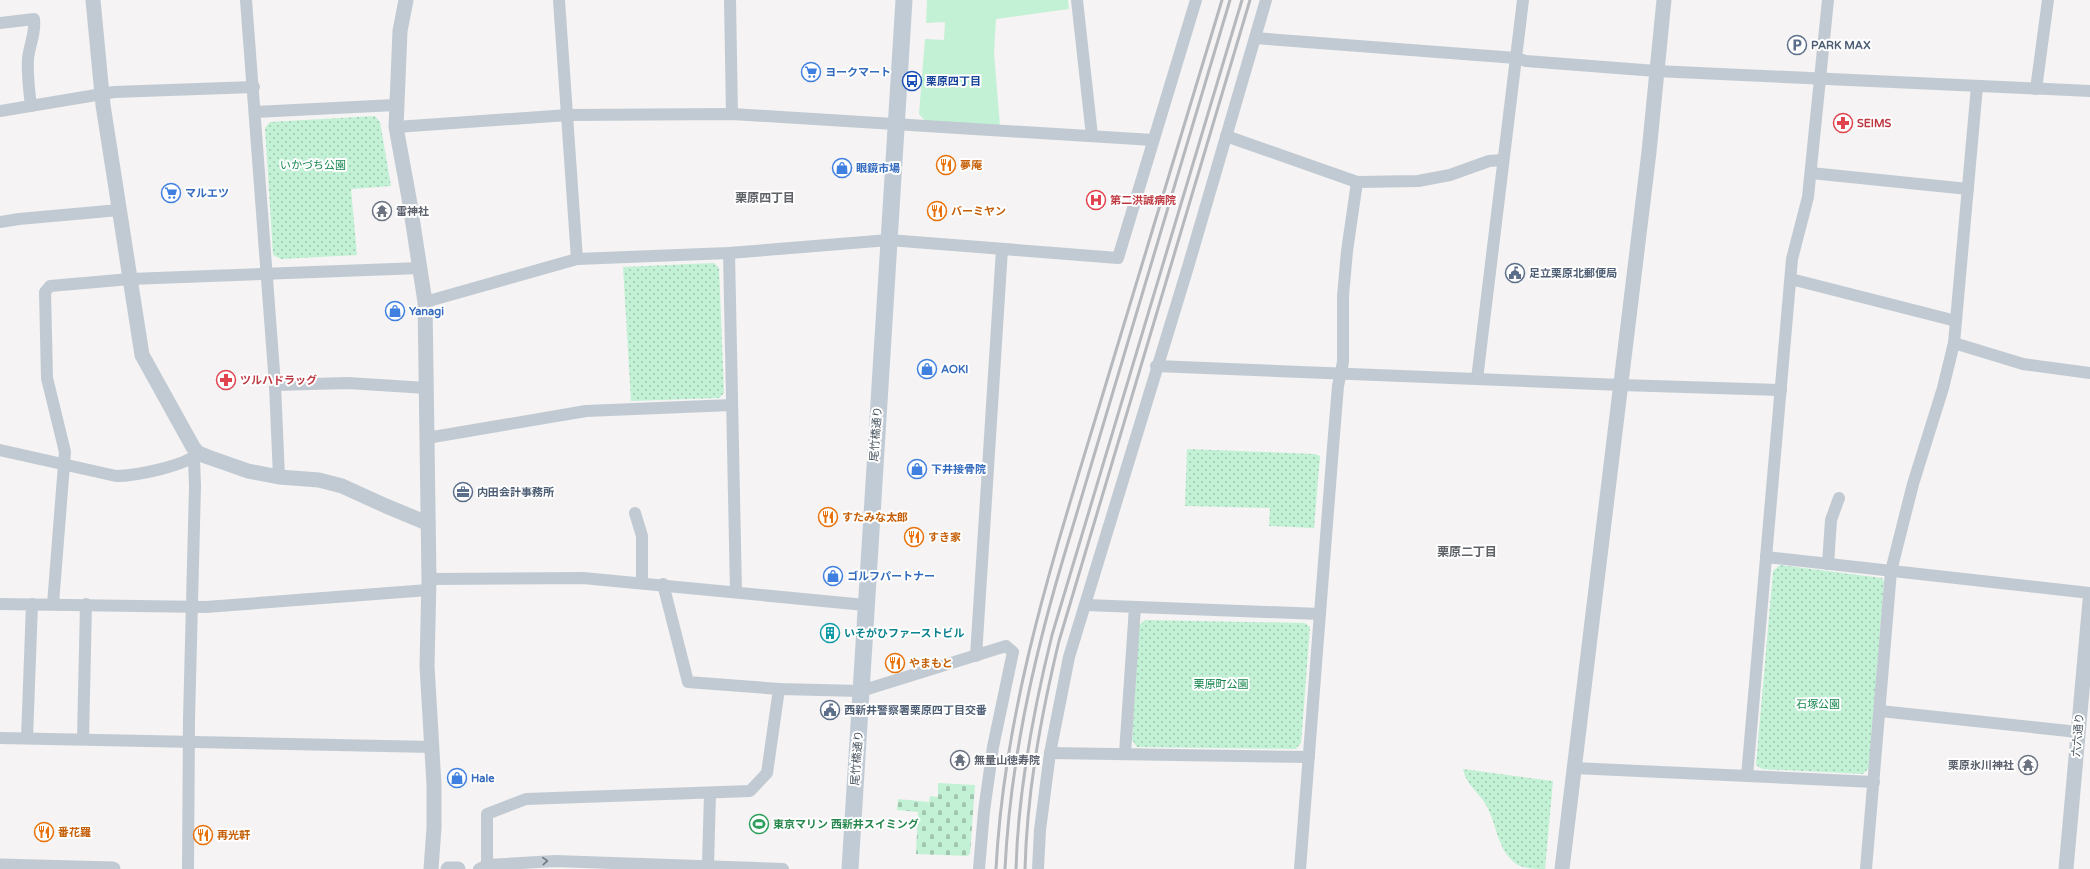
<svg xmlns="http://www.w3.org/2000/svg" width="2090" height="869" font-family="'Varela Round','Noto Sans JP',sans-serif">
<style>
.grass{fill:#c3f1d5}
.cemetery{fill:url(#cemetery-stones)}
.park{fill:url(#park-dots)}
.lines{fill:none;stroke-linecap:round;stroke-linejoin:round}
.minor{stroke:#c1cad2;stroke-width:12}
.tertiary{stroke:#c1cad2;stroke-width:15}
.secondary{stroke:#c1cbd6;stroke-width:17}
.rail{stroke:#b5b8bd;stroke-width:3}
.oneway{stroke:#6e7983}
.labels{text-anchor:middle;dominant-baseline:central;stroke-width:4;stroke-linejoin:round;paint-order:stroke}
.service-label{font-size:11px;font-weight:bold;fill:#4e5e75;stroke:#fff;text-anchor:start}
.shop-label{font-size:11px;font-weight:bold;fill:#366cbe;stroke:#fff;text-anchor:start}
.transit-label{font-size:11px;font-weight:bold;fill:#164399;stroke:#fff;text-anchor:start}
.health-label{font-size:11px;font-weight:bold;fill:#be3a42;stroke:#fff;text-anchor:start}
.park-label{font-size:11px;fill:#17864f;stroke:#fff}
.food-label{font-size:11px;font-weight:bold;fill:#c56008;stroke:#fff;text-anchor:start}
.worship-label{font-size:11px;font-weight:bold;fill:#5b616d;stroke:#fff;text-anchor:start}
.street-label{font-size:11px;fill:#4a5661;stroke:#fff}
.culture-label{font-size:11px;font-weight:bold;fill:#0d838f;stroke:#fff;text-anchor:start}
.leisure-label{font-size:11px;font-weight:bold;fill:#27864d;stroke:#fff;text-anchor:start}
.neighbourhood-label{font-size:12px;font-weight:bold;fill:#5f6368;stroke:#fff}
</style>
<defs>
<pattern id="cemetery-stones" width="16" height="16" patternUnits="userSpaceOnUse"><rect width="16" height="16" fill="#c3f1d5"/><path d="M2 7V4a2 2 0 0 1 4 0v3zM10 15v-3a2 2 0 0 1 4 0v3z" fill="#a0c6b0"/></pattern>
<pattern id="park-dots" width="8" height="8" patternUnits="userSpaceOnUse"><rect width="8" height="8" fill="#c3f1d5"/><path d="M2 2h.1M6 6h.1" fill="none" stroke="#a0c6b0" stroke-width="1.8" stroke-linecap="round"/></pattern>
</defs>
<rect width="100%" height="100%" fill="#f5f3f3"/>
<path class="grass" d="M 927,0 L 1068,0 L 1069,9 L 996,19 L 994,53 L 1000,126 L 928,124 L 919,114 L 925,39 L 944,40 L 945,22 L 926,23 Z"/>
<path class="cemetery" d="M 938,783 L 975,785 L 970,854 L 967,856 L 916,854 L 918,812 L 897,810 L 898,799 L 929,802 L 930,796 L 938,797 Z"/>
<g class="park">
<path d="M 375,116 L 380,122 L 391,186 L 351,189 L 357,255 L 281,259 L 273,255 L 265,128 L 270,122 Z"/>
<path d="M 714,263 L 719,268 L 724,393 L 719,398 L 631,401 L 623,267 Z"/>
<path d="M 1187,449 L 1315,454 L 1320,456 L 1314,528 L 1269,526 L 1270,508 L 1185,506 Z"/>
<path d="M 1780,565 L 1882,578 L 1884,582 L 1869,768 L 1863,774 L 1762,769 L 1756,765 L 1773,571 Z"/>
<path d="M 1145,620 L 1305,623 L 1310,627 L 1301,743 L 1296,749 L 1137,747 L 1132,740 L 1139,625 Z"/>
<path d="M 1463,769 L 1553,781 L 1545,869 C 1534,869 1523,869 1515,863 C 1497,849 1497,824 1486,805 C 1479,793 1465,783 1463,769 Z"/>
</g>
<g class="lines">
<g class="minor">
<path d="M 246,0 L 275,385 L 279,477"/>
<path d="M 559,0 L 577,259"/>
<path d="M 730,0 L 732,114"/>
<path d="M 1077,0 L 1092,136"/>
<path d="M 0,23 L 34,19 C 36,33 29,46 28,59 C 27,75 29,90 31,106"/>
<path d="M 1255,38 L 1516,58 L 1526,61 L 1656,71 L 2090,91"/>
<path d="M 2036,89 L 2048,0"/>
<path d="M 0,111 L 114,92 L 254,87"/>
<path d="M 255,112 L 395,105"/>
<path d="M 396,127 L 568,115 L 732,114 L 1153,140"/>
<path d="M 1226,136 L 1357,182 L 1418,181 L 1450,175 L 1489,161 L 1503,160"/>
<path d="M 1811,173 L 1968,189"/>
<path d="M 0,222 L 19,219 L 119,210"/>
<path d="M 729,253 L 736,592"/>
<path d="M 1791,279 L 1956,321"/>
<path d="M 425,302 L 577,259 L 729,253 L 889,240 L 1118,258 L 1196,0"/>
<path d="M 1954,343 L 2023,364 L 2090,373"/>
<path d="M 1156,366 L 1621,385 L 1781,390"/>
<path d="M 1477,379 L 1523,0"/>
<path d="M 275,385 L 348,383 L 426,388"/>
<path d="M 427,438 L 586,411 L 732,405"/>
<path d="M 0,450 L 116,476 C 135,476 186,466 198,453"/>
<path d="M 635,513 L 642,536 L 642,583"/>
<path d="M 1766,557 L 2090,593"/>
<path d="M 1828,564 L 1831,520 L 1839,498"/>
<path d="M 429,579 L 583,578 L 865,605"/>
<path d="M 663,584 L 688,682 L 779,689 L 861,691 L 1006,646 L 1013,652 L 993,747 L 984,811 L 979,869"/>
<path d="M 0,604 L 206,607 L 428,590"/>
<path d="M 53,604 L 65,452 L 47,378 L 45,292 L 50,286 L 130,279 L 420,268"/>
<path d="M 1086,605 L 1320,614"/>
<path d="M 976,656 L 1002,249"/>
<path d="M 1880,711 L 2078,732"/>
<path d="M 0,738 L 432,747"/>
<path d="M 27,738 L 32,604"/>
<path d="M 83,739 L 86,604"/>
<path d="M 1050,753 L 1309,757"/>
<path d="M 1125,753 L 1135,607"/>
<path d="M 1574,768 L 1874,782"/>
<path d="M 1747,776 L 1792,259 L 1808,197 L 1828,0"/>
<path d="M 487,865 L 487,814 L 526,799 L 750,791 L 767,773 L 779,689"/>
<path d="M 708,865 L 710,793"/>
<path d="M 188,869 L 189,719 L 195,486 L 194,458"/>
<path d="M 479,869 L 487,865 L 555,861 L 783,869"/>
<path d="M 1038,869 L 1040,830 L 1050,753 L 1069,657 L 1188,267 L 1266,0"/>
<path d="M 1300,869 L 1333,447 L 1338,386 L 1343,362 L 1343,296 L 1347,251 L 1357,182"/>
<path d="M 1866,869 L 1891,571 L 1913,484 L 1943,388 L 1954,343 L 1977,86"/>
</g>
<g class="tertiary">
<path d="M 93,0 L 103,105 L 142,355 L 193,447 L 198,453 L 208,457 L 248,471 L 279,477 L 319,480 L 342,486 L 386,506 L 427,523"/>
<path d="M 406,0 L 400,31 L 396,127 L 409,198 L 425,302 L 429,579 L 427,666 L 434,785 L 434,828 L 431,869"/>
<path d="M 0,866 L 113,869"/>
<path d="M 448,869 L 458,869"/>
<path d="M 1562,869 L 1649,152 L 1664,0"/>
<path d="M 2066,869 L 2090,601"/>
</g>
<path class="secondary" d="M 850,869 L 904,0"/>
<g class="rail">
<path d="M 996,869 C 1004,713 1050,568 1095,420 C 1138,280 1179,140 1222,0"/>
<path d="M 1005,869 C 1010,765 1032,665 1061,566 L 1230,0"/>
<path d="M 1016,869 C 1018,790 1033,712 1052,635 L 1242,0"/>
<path d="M 1025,869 C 1027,791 1041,716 1059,641 L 1250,0"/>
</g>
</g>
<defs><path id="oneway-chevron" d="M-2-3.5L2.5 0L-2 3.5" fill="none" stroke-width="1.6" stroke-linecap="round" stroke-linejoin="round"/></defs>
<use class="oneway" href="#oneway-chevron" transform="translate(545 861) rotate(-3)"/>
<defs>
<g id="parking-ring" transform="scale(1)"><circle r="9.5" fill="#fff" stroke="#5c6f8a" stroke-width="1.5"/><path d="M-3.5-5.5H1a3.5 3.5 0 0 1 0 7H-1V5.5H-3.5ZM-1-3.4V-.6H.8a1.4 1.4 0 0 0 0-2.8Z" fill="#5c6f8a"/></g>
<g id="supermarket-ring" transform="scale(1)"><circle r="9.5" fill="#fff" stroke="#3f7fe0" stroke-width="1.5"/><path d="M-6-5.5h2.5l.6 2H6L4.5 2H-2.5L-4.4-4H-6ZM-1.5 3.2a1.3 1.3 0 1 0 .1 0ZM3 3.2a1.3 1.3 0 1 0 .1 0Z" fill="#3f7fe0"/></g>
<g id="bus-ring" transform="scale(1)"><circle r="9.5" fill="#fff" stroke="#1a4fb4" stroke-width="1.5"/><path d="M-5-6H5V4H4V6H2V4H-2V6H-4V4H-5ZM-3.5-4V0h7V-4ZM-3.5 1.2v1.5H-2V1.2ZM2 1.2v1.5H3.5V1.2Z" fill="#1a4fb4"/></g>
<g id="pharmacy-ring" transform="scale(1)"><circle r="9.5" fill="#fff" stroke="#e0444e" stroke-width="1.5"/><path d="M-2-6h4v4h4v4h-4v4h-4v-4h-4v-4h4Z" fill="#e0444e"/></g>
<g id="restaurant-ring" transform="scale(1)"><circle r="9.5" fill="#fff" stroke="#e8710a" stroke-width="1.5"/><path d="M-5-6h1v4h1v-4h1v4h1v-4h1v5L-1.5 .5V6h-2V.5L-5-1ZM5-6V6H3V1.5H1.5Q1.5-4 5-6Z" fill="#e8710a"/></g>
<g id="shop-ring" transform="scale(1)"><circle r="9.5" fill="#fff" stroke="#3f7fe0" stroke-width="1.5"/><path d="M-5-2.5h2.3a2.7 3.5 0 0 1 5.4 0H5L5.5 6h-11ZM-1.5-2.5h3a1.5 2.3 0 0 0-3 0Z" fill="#3f7fe0"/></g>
<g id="hospital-ring" transform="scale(1)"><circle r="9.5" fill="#fff" stroke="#e0444e" stroke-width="1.5"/><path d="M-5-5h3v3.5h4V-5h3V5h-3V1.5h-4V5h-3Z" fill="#e0444e"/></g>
<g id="temple-ring" transform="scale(1)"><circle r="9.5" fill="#fff" stroke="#6b7280" stroke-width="1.5"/><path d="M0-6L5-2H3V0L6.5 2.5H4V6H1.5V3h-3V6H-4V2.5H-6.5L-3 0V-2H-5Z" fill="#6b7280"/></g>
<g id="civic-ring" transform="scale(1)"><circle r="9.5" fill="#fff" stroke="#5c6f8a" stroke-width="1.5"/><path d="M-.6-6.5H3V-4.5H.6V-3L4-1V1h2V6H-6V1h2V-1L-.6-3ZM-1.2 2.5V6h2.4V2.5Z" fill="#5c6f8a"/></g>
<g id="office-ring" transform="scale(1)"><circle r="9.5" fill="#fff" stroke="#5c6f8a" stroke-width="1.5"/><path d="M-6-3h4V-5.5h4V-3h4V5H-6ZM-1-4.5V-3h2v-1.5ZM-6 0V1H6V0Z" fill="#5c6f8a"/></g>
<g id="building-ring" transform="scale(1)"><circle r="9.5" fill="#fff" stroke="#0f9aa8" stroke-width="1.5"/><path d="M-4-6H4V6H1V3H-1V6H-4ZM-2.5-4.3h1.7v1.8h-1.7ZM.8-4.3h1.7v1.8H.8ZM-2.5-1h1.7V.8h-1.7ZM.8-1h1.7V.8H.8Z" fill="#0f9aa8"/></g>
<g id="stadium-ring" transform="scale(1)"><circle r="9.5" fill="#fff" stroke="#2e9e5b" stroke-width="1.5"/><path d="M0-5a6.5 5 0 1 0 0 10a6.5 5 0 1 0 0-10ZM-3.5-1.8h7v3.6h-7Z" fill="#2e9e5b"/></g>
</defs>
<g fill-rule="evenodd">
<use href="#parking-ring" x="1797" y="45"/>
<use href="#supermarket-ring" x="811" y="72"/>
<use href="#bus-ring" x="912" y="81"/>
<use href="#pharmacy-ring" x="1843" y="123"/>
<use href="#restaurant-ring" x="946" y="165"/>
<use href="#shop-ring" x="842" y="168"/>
<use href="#supermarket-ring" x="171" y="193"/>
<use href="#hospital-ring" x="1096" y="200"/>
<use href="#temple-ring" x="382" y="211"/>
<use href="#restaurant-ring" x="937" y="211"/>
<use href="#civic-ring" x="1515" y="273"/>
<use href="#shop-ring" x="395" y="311"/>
<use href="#shop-ring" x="927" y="369"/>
<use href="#pharmacy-ring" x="226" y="380"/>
<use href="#shop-ring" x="917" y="469"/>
<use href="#office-ring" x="463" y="492"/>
<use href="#restaurant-ring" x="828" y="517"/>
<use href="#restaurant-ring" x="914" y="537"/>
<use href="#shop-ring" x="833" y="576"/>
<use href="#building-ring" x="830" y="633"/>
<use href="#restaurant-ring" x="895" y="663"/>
<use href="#civic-ring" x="830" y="710"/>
<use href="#temple-ring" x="960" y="760"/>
<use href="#temple-ring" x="2028" y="765"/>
<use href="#shop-ring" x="457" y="778"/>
<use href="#stadium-ring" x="759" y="824"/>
<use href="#restaurant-ring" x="44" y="832"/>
<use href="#restaurant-ring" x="203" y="835"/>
</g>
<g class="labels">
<g class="service-label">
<text x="1811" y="45">PARK MAX</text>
<text x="1529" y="273">足立栗原北郵便局</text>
<text x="477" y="492">内田会計事務所</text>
<text x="844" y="710">西新井警察署栗原四丁目交番</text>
</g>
<g class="shop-label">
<text x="825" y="72">ヨークマート</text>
<text x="856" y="168">眼鏡市場</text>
<text x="185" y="193">マルエツ</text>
<text x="409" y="311">Yanagi</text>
<text x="941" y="369">AOKI</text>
<text x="931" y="469">下井接骨院</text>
<text x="847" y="576">ゴルフパートナー</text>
<text x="471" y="778">Hale</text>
</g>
<g class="transit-label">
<text x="926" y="81">栗原四丁目</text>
</g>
<g class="health-label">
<text x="1857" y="123">SEIMS</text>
<text x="1110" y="200">第二洪誠病院</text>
<text x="240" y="380">ツルハドラッグ</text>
</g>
<g class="park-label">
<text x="313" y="165">いかづち公園</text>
<text x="1221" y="684">栗原町公園</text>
<text x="1818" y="704">石塚公園</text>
</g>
<g class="food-label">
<text x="960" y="165">夢庵</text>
<text x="951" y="211">バーミヤン</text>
<text x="842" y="517">すたみな太郎</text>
<text x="928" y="537">すき家</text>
<text x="909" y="663">やまもと</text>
<text x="58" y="832">番花羅</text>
<text x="217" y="835">再光軒</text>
</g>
<g class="worship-label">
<text x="396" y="211">雷神社</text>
<text x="974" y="760">無量山徳寿院</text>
<text x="2014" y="765" text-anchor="end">栗原氷川神社</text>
</g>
<g class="street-label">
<text transform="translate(876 434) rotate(-86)">尾竹橋通り</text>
<text transform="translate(2078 735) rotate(-85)">六六通り</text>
<text transform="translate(857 758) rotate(-86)">尾竹橋通り</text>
</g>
<g class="culture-label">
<text x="844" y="633">いそがひファーストビル</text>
</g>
<g class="leisure-label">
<text x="773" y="824">東京マリン 西新井スイミング</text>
</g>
<g class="neighbourhood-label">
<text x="765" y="198">栗原四丁目</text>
<text x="1467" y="552">栗原二丁目</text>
</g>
</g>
</svg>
